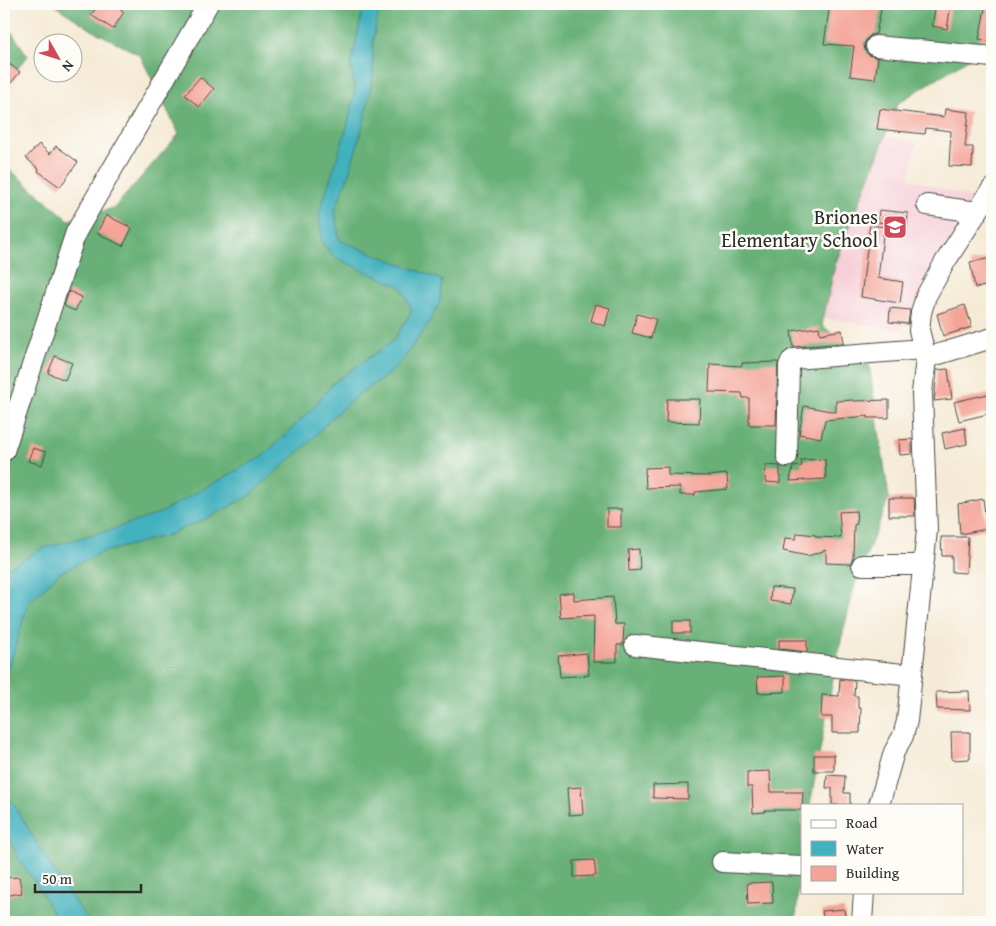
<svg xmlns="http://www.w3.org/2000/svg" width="996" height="926" font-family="'Gentium Book Plus',serif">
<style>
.built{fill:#f6cfd8}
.forest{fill:#68b077;stroke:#4a6e51}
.water{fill:#43b1be;stroke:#376e74}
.building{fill:#f4a397}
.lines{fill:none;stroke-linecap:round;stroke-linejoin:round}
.minor-casing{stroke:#494844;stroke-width:22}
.minor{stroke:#fff;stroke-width:20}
.labels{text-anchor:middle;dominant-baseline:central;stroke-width:5;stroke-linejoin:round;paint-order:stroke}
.poi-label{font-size:20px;fill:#2b2b2b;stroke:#fdfcf7;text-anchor:end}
</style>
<rect width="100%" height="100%" fill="#fdfcf7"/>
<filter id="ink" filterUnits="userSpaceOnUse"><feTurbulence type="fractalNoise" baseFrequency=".02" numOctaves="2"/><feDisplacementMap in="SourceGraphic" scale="10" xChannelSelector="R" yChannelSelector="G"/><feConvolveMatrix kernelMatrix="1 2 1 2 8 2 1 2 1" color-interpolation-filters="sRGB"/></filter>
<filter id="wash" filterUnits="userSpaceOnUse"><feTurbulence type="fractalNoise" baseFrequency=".0096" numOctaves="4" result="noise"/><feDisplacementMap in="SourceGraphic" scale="20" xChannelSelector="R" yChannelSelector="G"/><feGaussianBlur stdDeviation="1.12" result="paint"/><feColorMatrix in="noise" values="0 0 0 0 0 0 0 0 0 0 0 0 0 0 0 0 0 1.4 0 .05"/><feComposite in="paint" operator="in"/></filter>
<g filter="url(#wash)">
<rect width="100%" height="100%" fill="#f5ead5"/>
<path class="built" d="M 853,127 L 917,143 L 909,178 L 973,199 L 945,254 L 899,330 L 811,316 Z"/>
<g class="forest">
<path d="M 53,4 L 992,4 L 992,44 L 898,103 L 835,265 L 822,325 L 869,365 L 889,498 L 855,584 L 837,657 L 810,805 L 802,805 C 802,844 798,883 796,922 L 4,922 L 4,165 L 69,220 L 114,208 L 179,134 L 140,55 L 92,30 Z"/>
<path d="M 4,21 L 28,56 L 4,85 Z"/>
</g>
<g class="water">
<path d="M 364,4 L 380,4 L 373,40 L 373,75 L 365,118 L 349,174 L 335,210 L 339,240 L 442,280 L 440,302 L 425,329 L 405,357 L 389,374 L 357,396 L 328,421 L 311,441 L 249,496 L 208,518 L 168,535 L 100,553 L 59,573 L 28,603 L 4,685 L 4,570 L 41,549 L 113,529 L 158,514 L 263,456 L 312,409 L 333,383 L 393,341 L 412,311 L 401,287 L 336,258 L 322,243 L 319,214 L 347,127 L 355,91 L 351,65 Z"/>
<path d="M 4,789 C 33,834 56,880 90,922 L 58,922 L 37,885 L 19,860 L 4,827 Z"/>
</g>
<g id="blocks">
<g class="building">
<path d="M 99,4 L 125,4 L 121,10 L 124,12 L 113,29 L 91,15 Z"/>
<path d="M 830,4 L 882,4 L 876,34 L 871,35 L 867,39 L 864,44 L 865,50 L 869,55 L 878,58 L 875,79 L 850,76 L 854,46 L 824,44 Z"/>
<path d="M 936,4 L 951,4 L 947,29 L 932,26 Z"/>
<path d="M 986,4 L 992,4 L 992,42 L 979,39 Z"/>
<path d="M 4,60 L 20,72 L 11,83 L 4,78 Z"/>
<path d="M 200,77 L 214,89 L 199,107 L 185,95 Z"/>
<path d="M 880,109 L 944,117 L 945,109 L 969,112 L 965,147 L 973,147 L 972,167 L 949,166 L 951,131 L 926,128 L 925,134 L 877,129 Z"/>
<path d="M 39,144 L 50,154 L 56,146 L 78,162 L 60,187 L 38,171 L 39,169 L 26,158 Z"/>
<path d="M 879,210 L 908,213 L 907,226 L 878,222 Z"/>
<path d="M 106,215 L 132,228 L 123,246 L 97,233 Z"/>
<path d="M 870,225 L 884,227 L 878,278 L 903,282 L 900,303 L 861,297 Z"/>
<path d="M 992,258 L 992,285 L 975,288 L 970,262 Z"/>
<path d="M 69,291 L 82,297 L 75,311 L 64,306 Z"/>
<path d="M 596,304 L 610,308 L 605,326 L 591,321 Z"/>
<path d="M 965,305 L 972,327 L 943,336 L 937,314 Z"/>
<path d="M 890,308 L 910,310 L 908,324 L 889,322 Z"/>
<path d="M 637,314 L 656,319 L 651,338 L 632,333 Z"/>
<path d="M 819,327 L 820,334 L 842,330 L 844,343 L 793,347 L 791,331 Z"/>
<path d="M 55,356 L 72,363 L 65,380 L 48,373 Z"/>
<path d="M 778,362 L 776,425 L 749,425 L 749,398 L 743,398 L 742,393 L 709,392 L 710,364 L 742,366 L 742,363 Z"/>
<path d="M 948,369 L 952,399 L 934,401 L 937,370 Z"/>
<path d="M 992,393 L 992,413 L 959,421 L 954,402 Z"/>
<path d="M 667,399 L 700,399 L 699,423 L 666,422 Z"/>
<path d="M 853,400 L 854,401 L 889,400 L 889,418 L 868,418 L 868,416 L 825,420 L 821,438 L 799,434 L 804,406 L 836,412 L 836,401 Z"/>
<path d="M 965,428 L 967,444 L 945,449 L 942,433 Z"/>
<path d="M 912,439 L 912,454 L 900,455 L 899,440 Z"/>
<path d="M 33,448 L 46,452 L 42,465 L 28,461 Z"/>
<path d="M 825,459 L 826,479 L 790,481 L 793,467 L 802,466 L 801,460 Z"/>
<path d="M 766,465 L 780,466 L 780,483 L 765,482 Z"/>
<path d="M 668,467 L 668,475 L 709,476 L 727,474 L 728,489 L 695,492 L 695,495 L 680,495 L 680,487 L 646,488 L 645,468 Z"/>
<path d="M 889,498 L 914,498 L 915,516 L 889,516 Z"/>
<path d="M 983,499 L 987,529 L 960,534 L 958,504 Z"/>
<rect x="607" y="509" width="14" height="18"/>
<path d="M 856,511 L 857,524 L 854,525 L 853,558 L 850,564 L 826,563 L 826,550 L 808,556 L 783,551 L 785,538 L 796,539 L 797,533 L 816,535 L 816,537 L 841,538 L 839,512 Z"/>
<path d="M 941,537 L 968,537 L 966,573 L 952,572 L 952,556 L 942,556 Z"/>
<path d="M 639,549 L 640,570 L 629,571 L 628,550 Z"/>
<path d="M 771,587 L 793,589 L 791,604 L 770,601 Z"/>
<path d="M 574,592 L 574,600 L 613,597 L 615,624 L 624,624 L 623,645 L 617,645 L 617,662 L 593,662 L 594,616 L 561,618 L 559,594 Z"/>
<rect x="673" y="621" width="17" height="12"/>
<path d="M 779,640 L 807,640 L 807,652 L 779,649 Z"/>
<path d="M 587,653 L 589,675 L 560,677 L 558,656 Z"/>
<path d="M 785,676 L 785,692 L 758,693 L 757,677 Z"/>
<path d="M 840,679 L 855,681 L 854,696 L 858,696 L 858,708 L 861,708 L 860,733 L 832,733 L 832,717 L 821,717 L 822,695 L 839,696 Z"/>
<path d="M 969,691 L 970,710 L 937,709 L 936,692 Z"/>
<path d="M 951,732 L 970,732 L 970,759 L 952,760 Z"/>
<rect x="814" y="755" width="20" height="16"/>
<path d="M 770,771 L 771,792 L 803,792 L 802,810 L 765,810 L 765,812 L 753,813 L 752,787 L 747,787 L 747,772 Z"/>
<path d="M 827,775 L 845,776 L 844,793 L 850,793 L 850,805 L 832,805 L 832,788 L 826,788 Z"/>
<path d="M 688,784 L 688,799 L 653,798 L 653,785 Z"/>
<path d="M 581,787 L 583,814 L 569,815 L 567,788 Z"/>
<path d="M 594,860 L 596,876 L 574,877 L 574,861 Z"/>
<path d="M 19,877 L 22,893 L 4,896 L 4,878 Z"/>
<path d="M 772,882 L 773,903 L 748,904 L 747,883 Z"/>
<path d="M 844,909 L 846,922 L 824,922 L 822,911 Z"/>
</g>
</g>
</g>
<g filter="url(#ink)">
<use href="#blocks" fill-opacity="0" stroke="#494844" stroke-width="1"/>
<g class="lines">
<g class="minor-casing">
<g id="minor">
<path d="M 876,46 L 992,57"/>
<path d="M 927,205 L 977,212"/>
<path d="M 926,358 L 992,338"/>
<path d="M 4,451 L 76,232 L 208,4"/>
<path d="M 787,457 L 789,366 L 791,361 L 794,359 L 923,349"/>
<path d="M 862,565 L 922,565"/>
<path d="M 635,645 L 912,675"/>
<path d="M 879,805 L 894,752 L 903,736 L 907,721 L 927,530 L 922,393 L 926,358 L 919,330 L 921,313 L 926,296 L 945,262 L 992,189"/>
<path d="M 722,862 L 802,866"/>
<path d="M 862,922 L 864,892"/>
</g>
</g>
<use href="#minor" class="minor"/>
</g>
</g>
<defs>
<g id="school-square" transform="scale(1.25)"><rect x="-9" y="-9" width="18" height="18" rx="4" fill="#d1495b" stroke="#fdfcf7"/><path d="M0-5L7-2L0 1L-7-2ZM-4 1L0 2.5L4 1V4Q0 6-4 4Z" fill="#fff"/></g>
</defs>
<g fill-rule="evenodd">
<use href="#school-square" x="895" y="227"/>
</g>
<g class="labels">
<g class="poi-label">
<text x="878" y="216">Briones<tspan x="878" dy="23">Elementary School</tspan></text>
</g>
</g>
<rect width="996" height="926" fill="none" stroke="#fdfcf7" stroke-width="20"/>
<rect x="801" y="804" width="162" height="90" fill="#fdfcf7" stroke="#a9a8a5"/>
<rect x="811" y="820" width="25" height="8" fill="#ffffff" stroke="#a9a8a5"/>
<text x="846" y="828" font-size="15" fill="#2b2b2b">Road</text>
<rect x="811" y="841" width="25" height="15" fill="#43b1be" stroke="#a9a8a5"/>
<text x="846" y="854" font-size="15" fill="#2b2b2b">Water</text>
<rect x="811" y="866" width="25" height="15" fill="#f4a397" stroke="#a9a8a5"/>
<text x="846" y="878" font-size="15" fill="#2b2b2b">Building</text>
<g transform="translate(58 58) rotate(129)"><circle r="24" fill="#fdfcf7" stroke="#a9a8a5"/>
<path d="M0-4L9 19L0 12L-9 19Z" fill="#d1495b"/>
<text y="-8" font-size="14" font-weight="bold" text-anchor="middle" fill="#2b2b2b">N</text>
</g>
<path d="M35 884v8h106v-8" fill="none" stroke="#2b2b2b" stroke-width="2.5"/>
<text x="42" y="884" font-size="15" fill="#2b2b2b" stroke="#fdfcf7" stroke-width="4" paint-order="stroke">50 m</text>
</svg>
